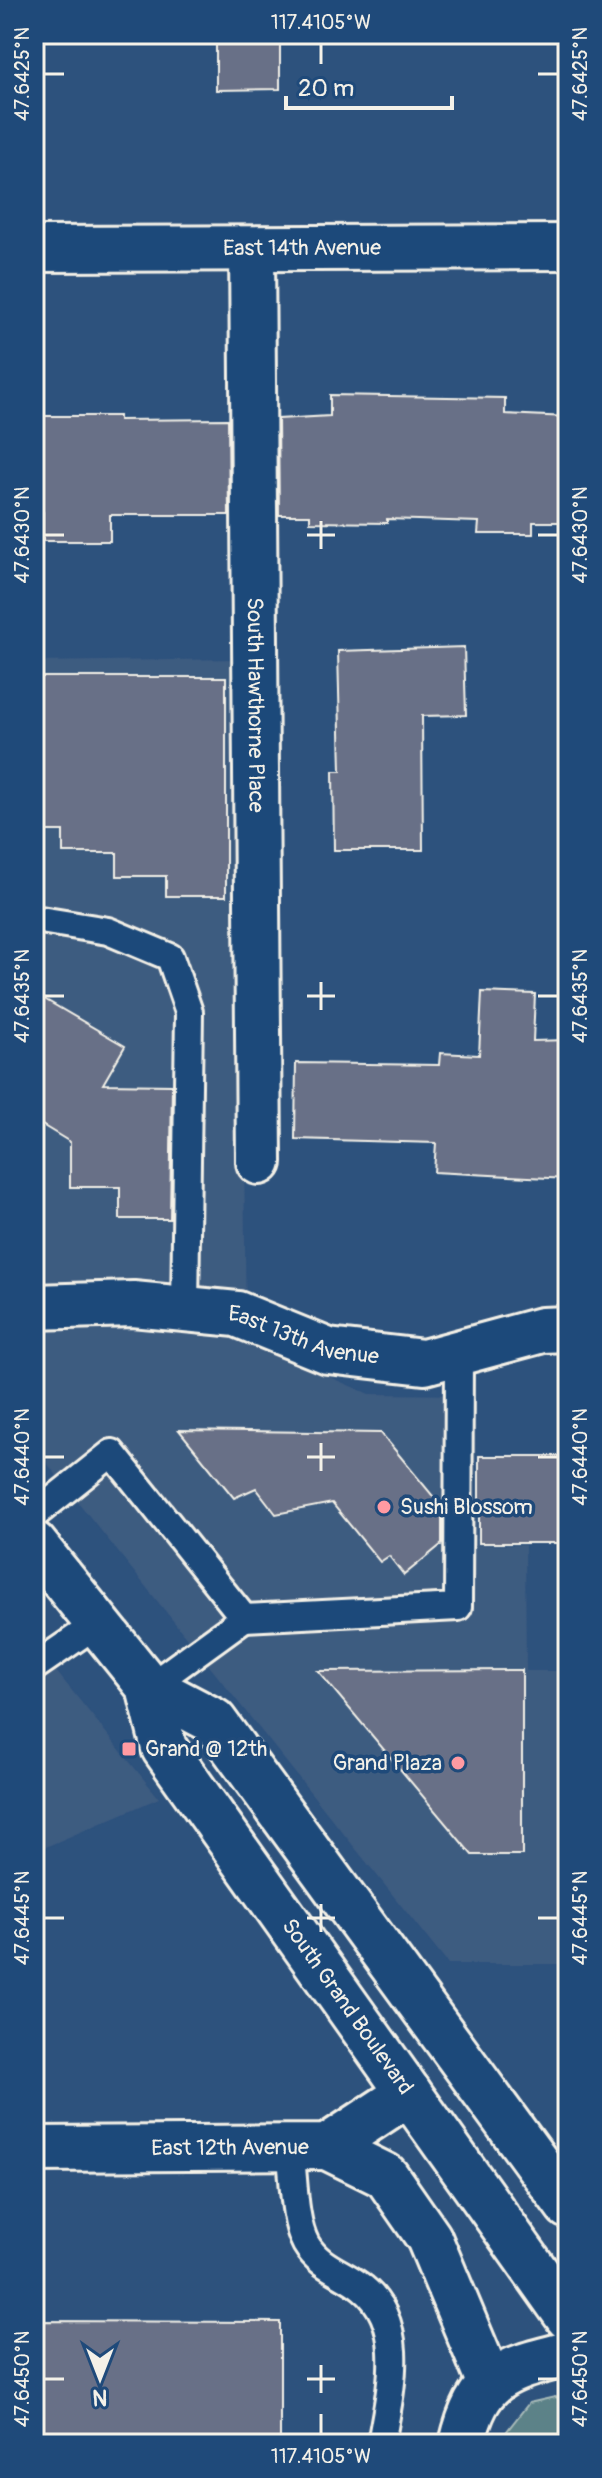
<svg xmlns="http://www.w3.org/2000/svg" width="602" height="2478" font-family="Pangolin,sans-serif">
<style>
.built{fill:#3e5b80}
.green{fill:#5b8288;stroke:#a8bab8;stroke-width:2}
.building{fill:#677087;stroke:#f4f1e8;stroke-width:2}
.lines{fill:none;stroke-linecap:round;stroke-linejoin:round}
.service-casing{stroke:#f4f1e8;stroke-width:32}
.minor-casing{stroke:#f4f1e8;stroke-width:50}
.tertiary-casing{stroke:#f4f1e8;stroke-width:50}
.secondary-casing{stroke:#f4f1e8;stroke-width:50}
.service{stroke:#1f4a7a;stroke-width:26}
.minor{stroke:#1f4a7a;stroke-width:44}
.tertiary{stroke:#1f4a7a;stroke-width:44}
.secondary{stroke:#1f4a7a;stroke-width:44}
.ticks{fill:none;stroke:#f4f1e8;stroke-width:3}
.poi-dot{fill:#ff9aa2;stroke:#1f4a7a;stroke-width:3}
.labels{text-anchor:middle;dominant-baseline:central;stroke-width:7;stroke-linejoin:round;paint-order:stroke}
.street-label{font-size:22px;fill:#f4f1e8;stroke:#1f4a7a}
.poi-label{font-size:22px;fill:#f4f1e8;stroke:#1f4a7a;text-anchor:start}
.neatline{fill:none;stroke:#f4f1e8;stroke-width:3}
.ticks-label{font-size:20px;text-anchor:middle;fill:#f4f1e8}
</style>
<rect width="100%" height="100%" fill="#2d527d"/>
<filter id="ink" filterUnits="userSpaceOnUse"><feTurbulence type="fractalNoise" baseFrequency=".0125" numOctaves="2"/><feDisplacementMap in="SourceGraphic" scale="16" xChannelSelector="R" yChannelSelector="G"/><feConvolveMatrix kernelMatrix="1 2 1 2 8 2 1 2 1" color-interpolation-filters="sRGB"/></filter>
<g filter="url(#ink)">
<g class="built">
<path d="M 239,659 L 246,1341 L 369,1394 L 475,1395 L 477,1544 L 525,1545 L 526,1671 L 568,1671 L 568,1964 L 448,1964 L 34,1447 L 34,662 Z"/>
<path d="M 34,1644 L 159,1798 L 34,1852 Z"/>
</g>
<path class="green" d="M 555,2397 L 568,2400 L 568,2444 L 503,2444 L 507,2431 L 529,2403 Z"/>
<g class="building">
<path d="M 216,34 L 280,34 L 280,89 L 216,90 Z"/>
<path d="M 330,395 L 505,398 L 505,414 L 568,417 L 568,522 L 533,522 L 533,534 L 478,534 L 479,522 L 387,519 L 387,523 L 310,522 L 310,515 L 279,515 L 278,419 L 330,416 Z"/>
<path d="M 38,416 L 119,416 L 119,420 L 228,419 L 229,515 L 110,515 L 110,541 L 43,541 L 43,512 L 37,512 Z"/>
<path d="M 464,647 L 466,715 L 422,716 L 423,850 L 334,850 L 333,771 L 341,771 L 338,651 Z"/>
<path d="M 34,677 L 226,677 L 226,896 L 166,896 L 166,876 L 117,876 L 117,853 L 63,853 L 63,831 L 34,831 Z"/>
<path d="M 482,992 L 535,994 L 533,1041 L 568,1040 L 568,1179 L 434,1172 L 436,1143 L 295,1139 L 296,1063 L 439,1065 L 440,1053 L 479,1055 Z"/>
<path d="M 34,993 L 125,1046 L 103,1084 L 172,1085 L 170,1219 L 120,1219 L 120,1187 L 70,1187 L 70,1142 L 34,1120 Z"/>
<path d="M 179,1430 L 381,1433 L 442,1507 L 442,1544 L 404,1575 L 389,1556 L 380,1562 L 332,1503 L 276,1514 L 256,1488 L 234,1498 Z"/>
<rect x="479" y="1456" width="89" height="87"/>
<path d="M 522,1670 L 522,1855 L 472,1855 L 318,1671 Z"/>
<path d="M 34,2321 L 280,2322 L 280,2444 L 34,2444 Z"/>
</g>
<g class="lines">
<g class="service-casing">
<g id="service">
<path d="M 34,919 L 108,931 L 170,957 L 189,1012 L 185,1309"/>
<path d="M 34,1515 L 112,1453 L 244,1618 L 458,1607 L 459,1353"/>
<path d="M 34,1667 L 98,1623"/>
<path d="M 149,1687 L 244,1618"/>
<path d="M 290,2148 C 294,2175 293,2220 306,2244 C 320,2268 344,2272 363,2288 C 409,2325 389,2395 381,2444"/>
</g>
</g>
<g class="minor-casing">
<g id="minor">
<path id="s1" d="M 252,249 L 259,1162"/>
<path id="s2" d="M 34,1307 L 133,1304 L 237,1314 L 328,1351 L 424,1362 L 542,1330 L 568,1329"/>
<path d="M 327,2147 L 386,2176 L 429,2238 L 490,2384"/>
<path id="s3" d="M 34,2149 L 327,2147 L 409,2093"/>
<path d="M 462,2444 C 478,2375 504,2370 568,2354"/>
</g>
</g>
<g class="tertiary-casing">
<g id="tertiary">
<path id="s4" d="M 34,249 L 568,247"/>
</g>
</g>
<g class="secondary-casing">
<g id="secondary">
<path d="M 34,1544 L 149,1687 L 214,1721 L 568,2206"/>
<path id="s5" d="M 149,1687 L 164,1748 L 568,2317"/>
</g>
</g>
<use href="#service" class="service"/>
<use href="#minor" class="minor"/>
<use href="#tertiary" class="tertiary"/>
<use href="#secondary" class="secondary"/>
</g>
</g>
<path class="ticks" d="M 321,44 L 321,64M 44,74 L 64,74M 538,74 L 558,74M 321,521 L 321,549M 44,535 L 64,535M 307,535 L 335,535M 538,535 L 558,535M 321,982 L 321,1010M 44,996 L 64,996M 307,996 L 335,996M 538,996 L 558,996M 321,1443 L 321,1471M 44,1457 L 64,1457M 307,1457 L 335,1457M 538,1457 L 558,1457M 321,1904 L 321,1932M 44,1918 L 64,1918M 307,1918 L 335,1918M 538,1918 L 558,1918M 321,2365 L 321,2393M 44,2379 L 64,2379M 307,2379 L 335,2379M 538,2379 L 558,2379M 321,2414 L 321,2434"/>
<g class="poi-dot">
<circle cx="384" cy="1507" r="8"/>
<rect x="121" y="1741" width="16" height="16" rx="4"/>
<circle cx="458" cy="1763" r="8"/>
</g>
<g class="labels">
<g class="street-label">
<text stroke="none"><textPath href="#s4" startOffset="268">East 14th Avenue</textPath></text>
<text stroke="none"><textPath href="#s1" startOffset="456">South Hawthorne Place</textPath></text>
<text stroke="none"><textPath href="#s2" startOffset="274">East 13th Avenue</textPath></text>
<text stroke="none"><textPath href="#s5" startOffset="380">South Grand Boulevard</textPath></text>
<text stroke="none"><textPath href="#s3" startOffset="196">East 12th Avenue</textPath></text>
</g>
<g class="poi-label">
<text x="400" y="1507">Sushi Blossom</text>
<text x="145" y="1749">Grand @ 12th</text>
<text x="442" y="1763" text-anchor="end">Grand Plaza</text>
</g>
</g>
<rect width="602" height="2478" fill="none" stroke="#1f4a7a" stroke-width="88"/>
<g transform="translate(100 2378) rotate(180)" stroke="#1f4a7a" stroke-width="6" paint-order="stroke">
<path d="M0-6L14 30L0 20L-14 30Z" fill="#f4f1e8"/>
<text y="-12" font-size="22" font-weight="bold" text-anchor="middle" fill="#f4f1e8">N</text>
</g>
<path d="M286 96v12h166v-12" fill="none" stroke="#f4f1e8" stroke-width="4"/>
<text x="298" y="96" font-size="24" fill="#f4f1e8" stroke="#1f4a7a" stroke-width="6" paint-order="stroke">20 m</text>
<rect x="44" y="44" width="514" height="2390" class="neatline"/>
<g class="ticks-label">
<text x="321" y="29">117.4105°W</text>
<text transform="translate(580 74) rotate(-90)" y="7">47.6425°N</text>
<text transform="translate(22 74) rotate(-90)" y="7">47.6425°N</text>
<text transform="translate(22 535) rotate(-90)" y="7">47.6430°N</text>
<text transform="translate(580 535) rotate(-90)" y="7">47.6430°N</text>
<text transform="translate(22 996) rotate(-90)" y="7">47.6435°N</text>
<text transform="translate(580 996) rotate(-90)" y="7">47.6435°N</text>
<text transform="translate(22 1457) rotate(-90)" y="7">47.6440°N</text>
<text transform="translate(580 1457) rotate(-90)" y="7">47.6440°N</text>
<text transform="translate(22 1918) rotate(-90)" y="7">47.6445°N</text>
<text transform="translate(580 1918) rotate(-90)" y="7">47.6445°N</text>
<text transform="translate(22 2379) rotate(-90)" y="7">47.6450°N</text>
<text transform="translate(580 2379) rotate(-90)" y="7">47.6450°N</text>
<text x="321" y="2463">117.4105°W</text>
</g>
</svg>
